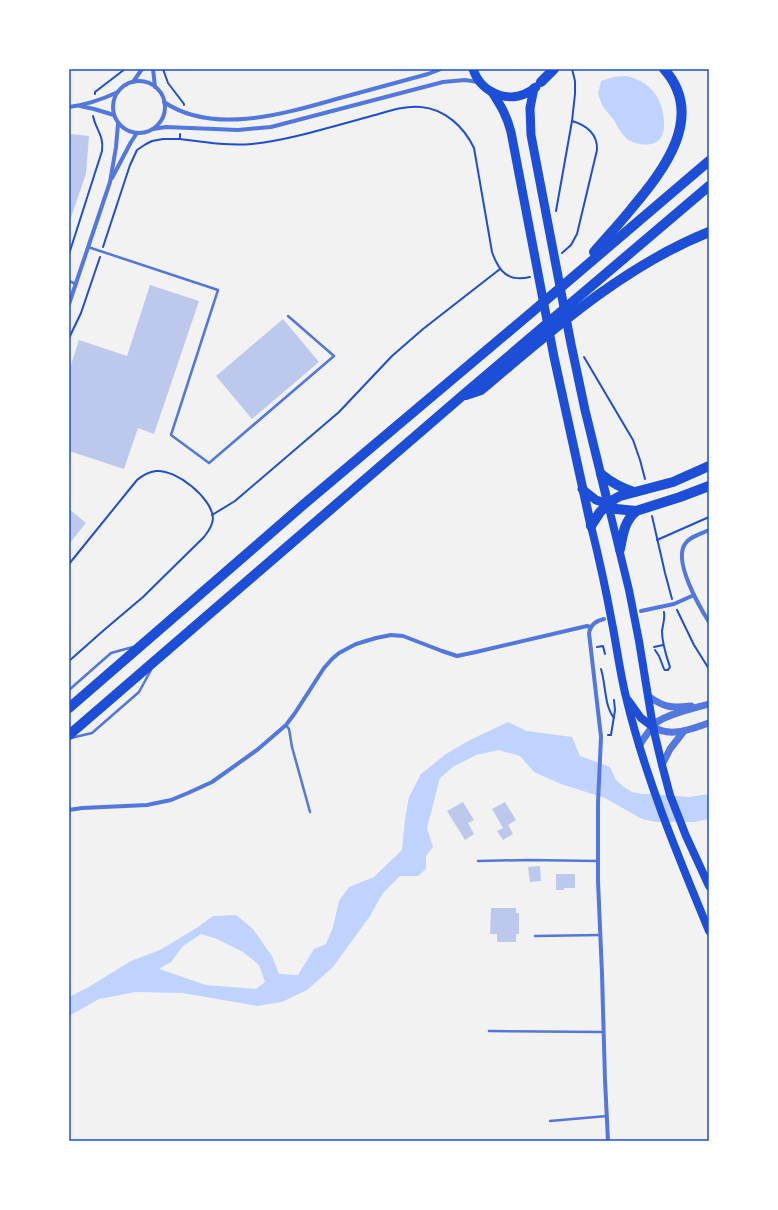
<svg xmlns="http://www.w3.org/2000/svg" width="778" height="1210" font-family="'Sofia Sans Condensed',sans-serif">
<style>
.water{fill:#bfd3fe;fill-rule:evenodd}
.building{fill:#bdc9ec}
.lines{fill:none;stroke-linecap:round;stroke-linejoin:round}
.path{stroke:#1d4ed8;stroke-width:2}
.service{stroke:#5277de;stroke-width:2.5}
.minor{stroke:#5277de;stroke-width:4}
.tertiary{stroke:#5277de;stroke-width:7}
.primary{stroke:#1d4ed8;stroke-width:8}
.trunk{stroke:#1d4ed8;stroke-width:9}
.motorway{stroke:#1d4ed8;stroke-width:10}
.neatline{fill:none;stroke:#1d4ed8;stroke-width:1.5}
</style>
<rect width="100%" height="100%" fill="#f2f2f2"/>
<g class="water">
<path d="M 626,76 C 649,81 663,97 664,122 C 664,128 664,134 660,139 C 652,148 634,145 626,138 C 621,133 617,126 614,120 C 611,116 607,112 604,108 C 601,104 600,98 598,94 L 601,81 L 614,77 Z"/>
<path d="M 508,722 L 527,731 L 572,737 L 580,756 L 610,767 L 616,780 L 624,787 L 632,792 L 642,794 L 649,794 L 689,797 L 709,794 L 709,819 L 694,822 L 656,822 L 642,819 L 605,798 L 561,784 L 534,772 L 520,756 L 499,750 L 476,755 L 453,767 L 440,778 L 427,828 L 433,847 L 426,856 L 426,869 L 418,876 L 400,876 L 383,893 L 370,916 L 333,967 L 307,990 L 282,1002 L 257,1006 L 183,993 L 135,992 L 99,999 L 69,1016 L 69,997 L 87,988 L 131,961 L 160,950 L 198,927 L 213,916 L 236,915 L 253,929 L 272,956 L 279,974 L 298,975 L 314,949 L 326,944 L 333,927 L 339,901 L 349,887 L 374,877 L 402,850 L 405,819 L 409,797 L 421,774 L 446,754 L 470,740 ZM 201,934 L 217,939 L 243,952 L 259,965 L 265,982 L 256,989 L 206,985 L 159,969 L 171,962 L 183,946 Z"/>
</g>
<g class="building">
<path d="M 69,134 L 89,136 L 86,174 L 69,223 Z"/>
<path d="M 150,285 L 199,301 L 154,434 L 138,428 L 124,469 L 69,451 L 69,371 L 79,340 L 127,356 Z"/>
<path d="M 283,319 L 319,362 L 252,419 L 216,376 Z"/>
<path d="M 69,509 L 86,523 L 69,544 Z"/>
<path d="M 463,802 L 474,820 L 468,823 L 474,834 L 465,840 L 447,811 Z"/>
<path d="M 505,802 L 516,820 L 508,825 L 513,834 L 503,840 L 497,831 L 503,828 L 492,809 Z"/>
<path d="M 540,866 L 541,881 L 530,882 L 528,867 Z"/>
<path d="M 556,874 L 575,874 L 575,888 L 564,888 L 564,890 L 556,890 Z"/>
<path d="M 491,908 L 516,908 L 516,913 L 519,913 L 519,934 L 516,934 L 516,942 L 497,942 L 497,934 L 490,934 Z"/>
</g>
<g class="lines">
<g class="path">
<path d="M 163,69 L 168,83 L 184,104 L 184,105"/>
<path d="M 95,94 L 95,92 L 125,69"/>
<path d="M 180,139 C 203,142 228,146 252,144 C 291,140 330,127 368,117 C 384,113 403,105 421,107 C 445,109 464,127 474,148 L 492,252 C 499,272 508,282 530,277"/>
<path d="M 556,211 L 572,121 L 575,94 L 575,81 L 572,69"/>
<path d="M 103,247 L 130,165 L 137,150 L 146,144 L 152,141 L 163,139 L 180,139 L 180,134"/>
<path d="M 562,253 L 571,245 L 577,234 L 597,150 C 598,134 586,125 572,121"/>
<path d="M 69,254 L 102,151 C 104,134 96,131 93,116"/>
<path d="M 69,338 L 81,313 L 100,257"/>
<path d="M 584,357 L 633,440 L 640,460 L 645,479"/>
<path d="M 212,515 L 235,501 L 339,412 L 392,356 L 423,329 L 500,269"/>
<path d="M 652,516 L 665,573 L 672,599"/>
<path d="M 657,540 L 709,517"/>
<path d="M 69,564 L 137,480 C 143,475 148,472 156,471 C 176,469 212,498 213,518 C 213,525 208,532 204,537 L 143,597 L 104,630 L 69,661"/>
<path d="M 677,610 L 694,645 L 709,669"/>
<path d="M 597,647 L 603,646 L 605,654"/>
<path d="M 654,647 L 663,645"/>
<path d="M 655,650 L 659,656 L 664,669 L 665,670 L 668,670 L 670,667 C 666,655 662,644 662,631 C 663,624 665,619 664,612"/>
<path d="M 601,669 C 606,685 604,705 614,718"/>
<path d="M 608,735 L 611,735 L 615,710 L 614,700"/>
</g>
<g class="service">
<path d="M 88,247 L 218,290 L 171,435 L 209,463 L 334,356 L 288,316"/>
<path d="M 69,281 L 76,284"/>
<path d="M 69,690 L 111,653 L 133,647"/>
<path d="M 286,725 L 289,729 L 292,747 L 310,812"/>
<path d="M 71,738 L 92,733 L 139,692 L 151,670"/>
<path d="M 478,861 L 528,860 L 598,861"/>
<path d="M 535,936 L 600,935"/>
<path d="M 489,1031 L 603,1032"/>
<path d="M 550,1121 L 607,1116"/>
</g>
<g class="minor">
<path d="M 153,69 L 155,87"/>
<circle cx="139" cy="107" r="26"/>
<path d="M 133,82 L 142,69"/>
<path d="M 164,102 C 214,136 287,113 340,98 C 370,90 399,82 428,74 L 441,69"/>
<path d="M 80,106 L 94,109 L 114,115"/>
<path d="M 69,107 C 86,105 103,99 118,92"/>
<path d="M 153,129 L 166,127 L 238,130 L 271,127 L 443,82 L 465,80 L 478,82"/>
<path d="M 112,178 L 131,142 L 137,133"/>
<path d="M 69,304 L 110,182 L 116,147 L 118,124"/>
<path d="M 709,530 C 701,534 690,536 685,544 C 673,561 699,606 709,622"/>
<path d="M 641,611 L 674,604 L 694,595"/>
<path d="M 604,619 C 596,621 591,624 589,633 L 601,737 L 598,803 L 598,881 L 602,974 L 605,1080 L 608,1141"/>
<path d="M 69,810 L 82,808 L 147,805 L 171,800 L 188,793 L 212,782 L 257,750 L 286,725 L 295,713 L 324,668 L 332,659 L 339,653 L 356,644 L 376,638 L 391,635 L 403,636 L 442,651 L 457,656 L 476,652 L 587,626 L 590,627"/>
</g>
<g class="tertiary">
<path d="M 648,696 C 665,708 671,708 691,706"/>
<path d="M 653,727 C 671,738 691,729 709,723"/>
<path d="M 639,746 C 644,738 649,730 656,723 C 667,714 695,708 709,704"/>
<path d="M 662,765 L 670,749 L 684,731"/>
</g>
<g class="primary">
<path d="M 608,504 L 629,590 L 639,641 L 653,727 L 662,765 L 670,795 L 686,836 L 709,886"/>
<path d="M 591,526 C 599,558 606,590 612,623 C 617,648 620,673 626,697 C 645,777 678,856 709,931"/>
<path d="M 628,700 L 641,718 L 653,727"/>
</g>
<g class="trunk">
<path d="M 473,69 C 482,96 514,106 536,87"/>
<path d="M 534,88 L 530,108 L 531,135 L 571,344 L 585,410 L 608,504"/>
<path d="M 492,92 C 501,106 507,116 511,132 L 554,357 L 591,526"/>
<path d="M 582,489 L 596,500 L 608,504"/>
</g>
<g class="motorway">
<path d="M 541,82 L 554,69"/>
<path d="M 594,252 C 607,237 620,223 632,208 C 664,170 706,116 664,69"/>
<path d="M 466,395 L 481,390 C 551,331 622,267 709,232"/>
<path d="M 601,474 C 612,483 621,488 634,492"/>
<path d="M 608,504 L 616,509 L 636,511 L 680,497 L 709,486"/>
<path d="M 591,526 L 600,512 L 611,501 L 620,496 L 673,482 L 709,466"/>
<path d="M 620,549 C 623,534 624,522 636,511"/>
<path d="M 69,708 L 303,505 L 532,312 L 709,161"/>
<path d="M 69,735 L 462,396 L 709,186"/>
</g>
</g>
<rect width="778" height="1210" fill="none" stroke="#ffffff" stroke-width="140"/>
<rect x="70" y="70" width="638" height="1070" class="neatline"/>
</svg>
